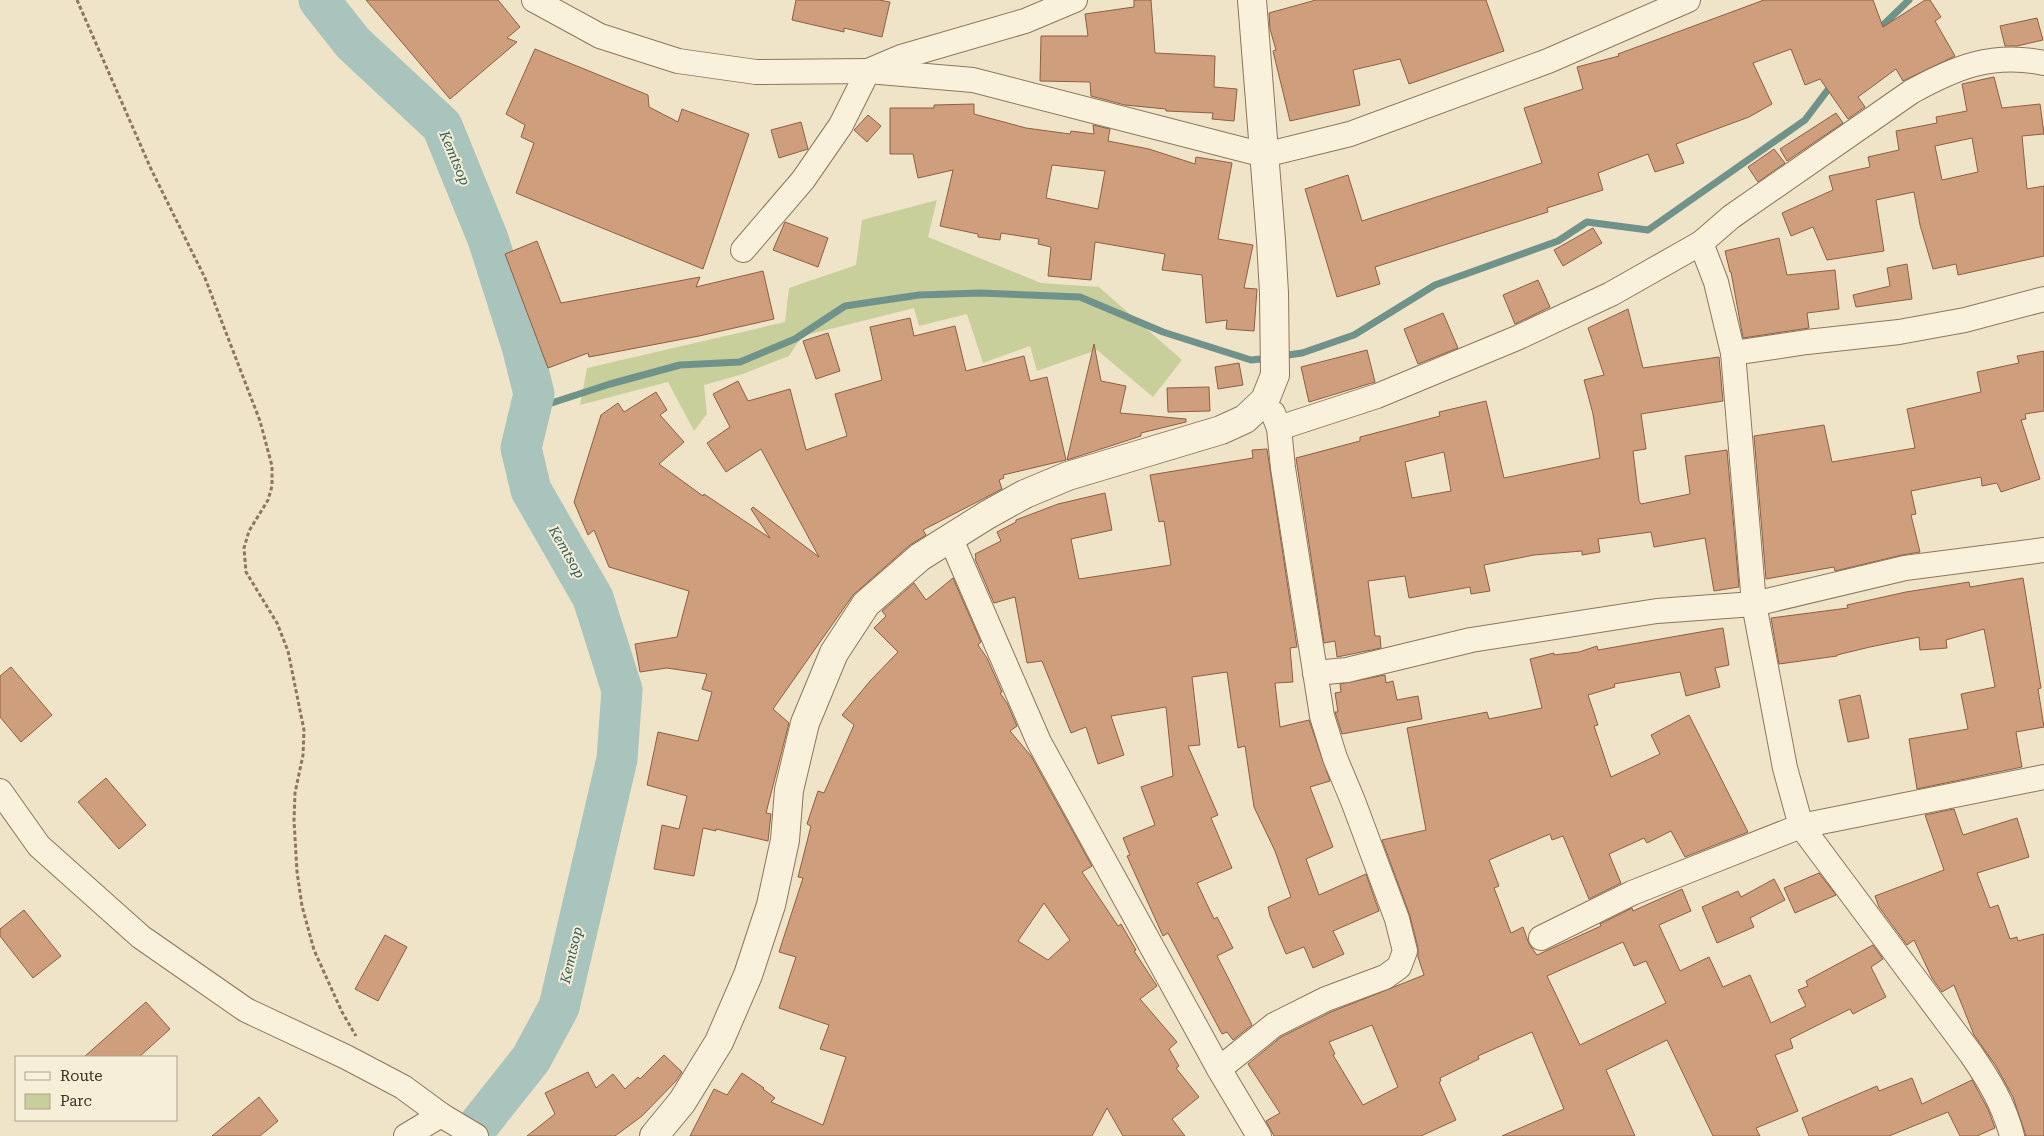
<svg xmlns="http://www.w3.org/2000/svg" width="2044" height="1136" font-family="'Roboto Serif',serif">
<style>
.green{fill:#c9cf9b}
.lines{fill:none;stroke-linecap:round;stroke-linejoin:round}
.stream{stroke:#6f938a;stroke-width:7}
.river{stroke:#a9c4bc;stroke-width:41}
.building{fill:#cf9f7d;stroke:#8d5f41;fill-rule:evenodd}
.minor-casing{stroke:#8d765c;stroke-width:26}
.tertiary-casing{stroke:#8d765c;stroke-width:30}
.path{stroke:#8d765c;stroke-width:3;stroke-dasharray:4 2.5;stroke-linecap:butt}
.minor{stroke:#faf1dc;stroke-width:24}
.tertiary{stroke:#faf1dc;stroke-width:28}
.labels{text-anchor:middle;dominant-baseline:central;stroke-width:4;stroke-linejoin:round;paint-order:stroke}
.water-label{font-size:14px;font-style:italic;fill:#2f5d5a;stroke:#f7eed8}
</style>
<rect width="100%" height="100%" fill="#f0e4c8"/>
<path class="green" d="M 937,200 L 928,237 L 1041,283 L 1099,287 L 1182,360 L 1153,397 L 1097,350 L 1037,371 L 1030,346 L 983,363 L 967,314 L 919,326 L 914,308 L 802,336 L 789,356 L 743,374 L 704,385 L 707,414 L 694,431 L 668,382 L 580,405 L 587,368 L 785,322 L 789,288 L 856,265 L 862,220 Z"/>
<g class="lines">
<g class="stream">
<path d="M 1877,31 L 1909,0"/>
<path d="M 1281,356 L 1302,353 L 1354,335 L 1435,285 L 1558,241 L 1587,222 L 1648,230 L 1805,120 L 1833,83"/>
<path d="M 530,410 L 610,384 L 680,365 L 740,362 L 795,339 L 845,306 L 919,295 L 980,293 L 1080,297 L 1163,332 L 1251,360 L 1270,358"/>
</g>
<path class="river" d="M 319,0 L 353,43 L 442,126 L 488,239 L 522,346 L 534,394 L 521,448 L 531,490 L 593,598 L 622,690 L 617,759 L 559,1007 L 531,1059 L 470,1136"/>
</g>
<g class="building">
<path d="M 366,0 L 498,0 L 520,27 L 507,38 L 517,42 L 450,99 Z"/>
<path d="M 796,0 L 879,0 L 890,2 L 882,37 L 844,28 L 844,32 L 792,20 Z"/>
<path d="M 1134,0 L 1151,0 L 1155,53 L 1215,56 L 1214,87 L 1237,89 L 1234,121 L 1212,119 L 1213,113 L 1166,111 L 1166,109 L 1125,105 L 1091,96 L 1090,82 L 1040,81 L 1041,36 L 1088,36 L 1085,14 L 1134,7 Z"/>
<path d="M 1316,0 L 1486,0 L 1504,51 L 1409,84 L 1400,59 L 1353,70 L 1360,105 L 1290,121 L 1273,51 L 1276,50 L 1270,29 L 1269,13 Z"/>
<path d="M 1764,0 L 1873,0 L 1883,27 L 1925,0 L 1930,0 L 1941,17 L 1935,21 L 1955,56 L 1903,81 L 1896,69 L 1858,97 L 1865,107 L 1848,119 L 1820,79 L 1805,85 L 1791,49 L 1753,63 L 1772,104 L 1749,117 L 1676,144 L 1684,163 L 1655,172 L 1648,154 L 1598,173 L 1603,190 L 1547,208 L 1548,212 L 1375,267 L 1380,284 L 1337,297 L 1305,189 L 1348,175 L 1362,221 L 1542,163 L 1524,108 L 1583,89 L 1577,67 L 1619,56 L 1618,54 Z"/>
<path d="M 2037,18 L 2043,40 L 2017,46 L 2005,46 L 2000,26 Z"/>
<path d="M 535,49 L 648,95 L 649,107 L 678,122 L 682,109 L 749,134 L 703,269 L 516,193 L 534,143 L 521,137 L 525,125 L 506,114 Z"/>
<path d="M 1994,77 L 2002,108 L 2040,104 L 2044,134 L 2022,136 L 2027,189 L 2044,186 L 2044,256 L 1958,275 L 1956,264 L 1933,269 L 1920,225 L 1914,192 L 1876,200 L 1884,251 L 1827,260 L 1813,227 L 1791,236 L 1782,213 L 1833,190 L 1829,176 L 1870,167 L 1868,157 L 1899,150 L 1896,131 L 1937,123 L 1936,117 L 1967,111 L 1962,84 ZM 1972,138 L 1978,172 L 1942,180 L 1935,146 Z"/>
<path d="M 974,104 L 974,114 L 1026,128 L 1070,134 L 1071,131 L 1094,134 L 1093,125 L 1110,129 L 1108,141 L 1149,149 L 1195,164 L 1196,157 L 1232,163 L 1218,239 L 1253,245 L 1244,288 L 1257,289 L 1254,331 L 1226,329 L 1227,320 L 1206,323 L 1202,275 L 1162,270 L 1165,254 L 1095,242 L 1091,280 L 1048,276 L 1051,247 L 1038,244 L 1039,239 L 1001,233 L 1000,240 L 978,237 L 978,234 L 940,226 L 953,170 L 918,178 L 913,154 L 890,154 L 890,108 L 934,108 L 934,105 ZM 1052,165 L 1105,171 L 1098,209 L 1046,198 Z"/>
<path d="M 1836,113 L 1843,123 L 1787,161 L 1780,149 Z"/>
<path d="M 868,115 L 881,126 L 867,142 L 854,130 Z"/>
<path d="M 801,122 L 808,149 L 779,158 L 771,130 Z"/>
<path d="M 1774,149 L 1785,163 L 1758,182 L 1748,167 Z"/>
<path d="M 785,222 L 828,238 L 818,267 L 773,250 Z"/>
<path d="M 1593,228 L 1602,243 L 1563,266 L 1554,250 Z"/>
<path d="M 1779,238 L 1787,275 L 1835,270 L 1839,309 L 1807,313 L 1809,328 L 1743,338 L 1731,272 L 1730,272 L 1725,251 Z"/>
<path d="M 537,241 L 561,303 L 700,277 L 696,287 L 763,271 L 774,319 L 699,336 L 589,357 L 588,353 L 548,368 L 505,254 Z"/>
<path d="M 1907,264 L 1912,299 L 1856,307 L 1853,295 L 1890,286 L 1887,268 Z"/>
<path d="M 1538,280 L 1550,307 L 1515,324 L 1503,295 Z"/>
<path d="M 1628,309 L 1643,368 L 1719,357 L 1723,401 L 1641,414 L 1646,449 L 1633,451 L 1639,501 L 1641,504 L 1690,494 L 1685,456 L 1727,450 L 1739,587 L 1714,591 L 1705,538 L 1654,547 L 1651,532 L 1598,539 L 1600,552 L 1582,555 L 1582,551 L 1534,555 L 1484,565 L 1490,591 L 1471,594 L 1470,587 L 1409,598 L 1405,576 L 1368,581 L 1375,636 L 1380,636 L 1381,648 L 1337,657 L 1335,641 L 1324,643 L 1296,458 L 1360,441 L 1360,437 L 1440,416 L 1439,412 L 1486,401 L 1504,478 L 1600,458 L 1593,414 L 1584,380 L 1604,375 L 1588,328 ZM 1444,452 L 1451,491 L 1412,498 L 1405,462 Z"/>
<path d="M 1443,313 L 1458,348 L 1418,364 L 1404,329 Z"/>
<path d="M 910,318 L 914,336 L 955,326 L 966,371 L 1024,356 L 1030,381 L 1047,377 L 1066,460 L 1003,475 L 1004,478 L 999,480 L 1002,489 L 923,530 L 926,535 L 910,545 L 853,595 L 773,709 L 789,723 L 766,813 L 771,814 L 768,841 L 716,829 L 716,831 L 703,828 L 694,876 L 654,869 L 662,825 L 679,829 L 687,796 L 647,785 L 658,732 L 698,741 L 712,692 L 702,689 L 707,674 L 667,668 L 640,672 L 635,644 L 677,637 L 689,591 L 609,567 L 594,530 L 588,535 L 574,502 L 601,415 L 618,403 L 624,412 L 656,392 L 667,410 L 660,415 L 684,442 L 659,464 L 703,496 L 704,494 L 770,538 L 751,509 L 753,507 L 819,557 L 761,449 L 726,472 L 707,443 L 730,427 L 713,394 L 738,381 L 748,401 L 790,389 L 806,450 L 847,436 L 835,394 L 882,380 L 870,327 Z"/>
<path d="M 828,333 L 840,371 L 816,379 L 803,341 Z"/>
<path d="M 1094,344 L 1101,381 L 1126,386 L 1120,413 L 1186,419 L 1186,422 L 1141,433 L 1141,436 L 1067,460 Z"/>
<path d="M 1367,350 L 1375,382 L 1309,402 L 1301,367 Z"/>
<path d="M 2044,351 L 2044,411 L 2025,414 L 2026,419 L 2021,420 L 2040,479 L 2001,492 L 1997,483 L 1982,486 L 1981,477 L 1911,491 L 1916,514 L 1911,515 L 1920,552 L 1902,555 L 1835,571 L 1834,567 L 1766,579 L 1754,436 L 1824,425 L 1832,462 L 1915,448 L 1907,409 L 1981,392 L 1977,372 L 2019,363 L 2017,356 Z"/>
<path d="M 1239,363 L 1243,385 L 1218,389 L 1215,367 Z"/>
<path d="M 1209,387 L 1210,411 L 1168,412 L 1167,388 Z"/>
<path d="M 1267,449 L 1297,647 L 1290,648 L 1293,682 L 1275,683 L 1280,727 L 1309,720 L 1330,781 L 1310,787 L 1333,847 L 1306,859 L 1319,895 L 1366,874 L 1379,911 L 1333,931 L 1344,954 L 1313,968 L 1304,947 L 1286,954 L 1270,916 L 1268,907 L 1291,897 L 1275,851 L 1254,807 L 1245,746 L 1238,748 L 1227,672 L 1192,677 L 1200,745 L 1188,746 L 1218,815 L 1211,818 L 1232,868 L 1197,883 L 1214,919 L 1217,917 L 1233,948 L 1217,956 L 1252,1025 L 1233,1040 L 1227,1032 L 1222,1034 L 1168,933 L 1163,936 L 1127,856 L 1130,855 L 1123,838 L 1155,825 L 1141,787 L 1173,776 L 1166,707 L 1111,716 L 1124,755 L 1098,764 L 1086,727 L 1071,733 L 1042,661 L 1027,663 L 1015,597 L 994,603 L 975,559 L 976,558 L 975,554 L 1001,541 L 997,532 L 1016,522 L 1016,520 L 1058,504 L 1105,493 L 1112,530 L 1071,539 L 1079,579 L 1171,565 L 1164,521 L 1159,522 L 1150,475 L 1253,458 L 1252,450 Z"/>
<path d="M 953,578 L 981,642 L 978,645 L 987,658 L 1002,692 L 1000,693 L 1007,703 L 1017,726 L 1010,731 L 1031,756 L 1092,866 L 1082,872 L 1118,926 L 1121,924 L 1136,950 L 1134,951 L 1157,986 L 1140,999 L 1177,1042 L 1169,1049 L 1179,1066 L 1176,1068 L 1199,1097 L 1172,1119 L 1185,1136 L 1123,1136 L 1107,1108 L 1092,1136 L 690,1136 L 714,1089 L 727,1095 L 742,1073 L 764,1088 L 763,1089 L 775,1098 L 771,1102 L 823,1125 L 846,1057 L 820,1049 L 829,1025 L 779,1008 L 796,957 L 779,952 L 803,878 L 798,877 L 811,826 L 807,824 L 818,791 L 824,793 L 854,725 L 842,715 L 870,681 L 898,652 L 874,628 L 886,616 L 882,611 L 914,583 L 926,600 ZM 1044,903 L 1070,940 L 1048,960 L 1018,941 Z"/>
<path d="M 2023,578 L 2041,688 L 2038,689 L 2044,727 L 2016,732 L 2022,767 L 1917,789 L 1909,739 L 1968,729 L 1961,694 L 1995,687 L 1984,629 L 1946,640 L 1947,648 L 1920,650 L 1919,637 L 1870,647 L 1837,655 L 1837,656 L 1779,664 L 1771,618 L 1848,608 L 1847,605 L 1906,592 L 1969,582 L 1970,587 Z"/>
<path d="M 1723,628 L 1729,665 L 1715,668 L 1720,687 L 1686,696 L 1680,672 L 1614,684 L 1615,687 L 1588,695 L 1598,725 L 1594,726 L 1611,777 L 1660,754 L 1651,735 L 1689,715 L 1748,832 L 1685,857 L 1671,831 L 1647,843 L 1644,838 L 1609,854 L 1621,883 L 1589,899 L 1563,836 L 1552,840 L 1550,834 L 1489,860 L 1499,886 L 1494,888 L 1511,933 L 1523,927 L 1529,944 L 1537,955 L 1601,926 L 1600,924 L 1632,908 L 1633,911 L 1682,889 L 1691,911 L 1659,925 L 1680,971 L 1709,957 L 1723,987 L 1750,975 L 1771,1023 L 1806,1006 L 1798,990 L 1808,986 L 1806,981 L 1873,945 L 1883,959 L 1871,967 L 1886,997 L 1853,1014 L 1850,1009 L 1790,1039 L 1793,1048 L 1775,1055 L 1798,1111 L 1756,1128 L 1760,1136 L 1713,1136 L 1667,1040 L 1606,1070 L 1635,1136 L 1502,1136 L 1564,1109 L 1532,1032 L 1478,1056 L 1479,1059 L 1440,1078 L 1441,1081 L 1439,1082 L 1456,1120 L 1421,1136 L 1274,1136 L 1266,1121 L 1280,1113 L 1248,1064 L 1281,1037 L 1331,1012 L 1424,975 L 1418,957 L 1418,948 L 1410,916 L 1382,840 L 1426,830 L 1407,728 L 1487,712 L 1489,719 L 1542,708 L 1530,659 L 1554,653 L 1554,655 L 1579,652 L 1597,646 L 1598,650 ZM 1623,942 L 1634,966 L 1646,961 L 1666,1003 L 1580,1045 L 1547,976 ZM 1372,1025 L 1398,1087 L 1363,1105 L 1333,1055 L 1335,1054 L 1329,1042 Z"/>
<path d="M 11,667 L 52,715 L 21,742 L 0,717 L 0,676 Z"/>
<path d="M 1385,675 L 1386,683 L 1393,681 L 1397,700 L 1418,696 L 1422,719 L 1342,734 L 1335,712 L 1338,712 L 1335,693 L 1341,692 L 1340,684 Z"/>
<path d="M 1860,695 L 1869,738 L 1848,742 L 1839,700 Z"/>
<path d="M 106,778 L 146,825 L 119,849 L 78,802 Z"/>
<path d="M 1954,809 L 1963,835 L 2017,818 L 2029,857 L 1977,873 L 1990,908 L 1998,905 L 2010,939 L 2017,937 L 2018,941 L 2044,934 L 2044,1136 L 2026,1136 L 2013,1097 L 1996,1066 L 1974,1035 L 1954,985 L 1942,992 L 1932,978 L 1914,940 L 1907,945 L 1879,907 L 1875,896 L 1944,870 L 1925,815 Z"/>
<path d="M 1819,873 L 1836,895 L 1795,913 L 1784,888 Z"/>
<path d="M 1774,879 L 1785,900 L 1750,918 L 1754,927 L 1717,943 L 1702,907 L 1738,891 L 1741,897 Z"/>
<path d="M 24,910 L 61,956 L 33,978 L 0,936 L 0,929 Z"/>
<path d="M 385,935 L 407,947 L 378,1001 L 355,989 Z"/>
<path d="M 146,1002 L 170,1029 L 139,1057 L 84,1057 Z"/>
<path d="M 664,1055 L 682,1072 L 676,1081 L 642,1116 L 615,1136 L 527,1136 L 555,1114 L 545,1093 L 588,1072 L 596,1088 L 613,1074 L 625,1089 L 638,1077 L 640,1079 Z"/>
<path d="M 1912,1078 L 1922,1104 L 1972,1080 L 1988,1109 L 1995,1128 L 1977,1136 L 1960,1136 L 1948,1112 L 1889,1136 L 1809,1136 L 1802,1118 L 1877,1086 L 1879,1091 Z"/>
<path d="M 259,1097 L 278,1121 L 260,1136 L 212,1136 Z"/>
</g>
<g class="lines">
<g class="minor-casing">
<g id="minor">
<path d="M 534,0 L 600,36 L 678,61 L 756,72 L 868,71 L 973,80 L 1264,155 L 1350,134 L 1548,61 L 1688,0"/>
<path d="M 1701,243 L 1716,282 L 1733,353 L 1754,604 L 1785,768 L 1801,826 L 1971,1054 C 1989,1080 2004,1105 2012,1136"/>
<path d="M 743,250 L 803,180 L 841,125 L 868,71 L 901,57 L 1025,21 L 1075,0"/>
<path d="M 1733,353 L 1807,342 L 1899,332 L 1965,320 L 2044,299"/>
<path d="M 1279,428 L 1377,396 L 1517,338 L 1611,294 L 1701,243 L 1731,217 L 1911,92 C 1956,67 1993,52 2044,63"/>
<path d="M 950,537 L 1039,742 L 1219,1069 L 1259,1136"/>
<path d="M 1315,673 L 1347,670 L 1471,640 L 1657,611 L 1754,604 L 1905,568 L 2044,550"/>
<path d="M 0,791 L 39,846 L 141,937 L 246,1010 L 346,1057 L 403,1087 L 441,1115"/>
<path d="M 1541,938 L 1632,893 L 1801,826 L 2044,777"/>
<path d="M 1219,1069 L 1274,1025 L 1326,999 L 1385,977 L 1399,967 L 1405,951 L 1397,919 L 1353,801 L 1335,758 L 1322,716 L 1283,468 L 1279,428 L 1273,413"/>
<path d="M 406,1136 L 441,1115 L 476,1136"/>
</g>
</g>
<g class="tertiary-casing">
<path id="tertiary" d="M 654,1136 L 682,1102 L 719,1042 L 748,975 L 771,905 L 785,840 L 789,790 L 805,723 L 834,653 L 866,604 L 920,557 L 987,515 L 1025,494 L 1068,476 L 1221,430 L 1245,419 L 1265,400 L 1275,375 L 1274,293 L 1271,240 L 1252,0"/>
</g>
<path class="path" d="M 77,0 L 151,169 L 205,278 L 260,421 L 272,466 L 272,486 L 268,500 L 249,531 L 244,548 L 246,572 L 277,623 L 288,651 L 304,730 L 303,755 L 295,793 L 294,820 L 297,872 L 302,906 L 314,950 L 342,1012 L 356,1036"/>
<use href="#minor" class="minor"/>
<use href="#tertiary" class="tertiary"/>
</g>
<g class="labels">
<g class="water-label">
<text transform="translate(455 158) rotate(67)">Kemtsop</text>
<text transform="translate(567 552) rotate(60)">Kemtsop</text>
<text transform="translate(571 955) rotate(-77)">Kemtsop</text>
</g>
</g>
<rect x="15" y="1056" width="162" height="65" fill="#f7eed8" stroke="#ada18e"/>
<rect x="25" y="1072" width="25" height="8" fill="#faf1dc" stroke="#ada18e"/>
<text x="60" y="1081" font-size="15" fill="#3d2e20">Route</text>
<rect x="25" y="1094" width="25" height="15" fill="#c9cf9b" stroke="#ada18e"/>
<text x="60" y="1106" font-size="15" fill="#3d2e20">Parc</text>
</svg>
